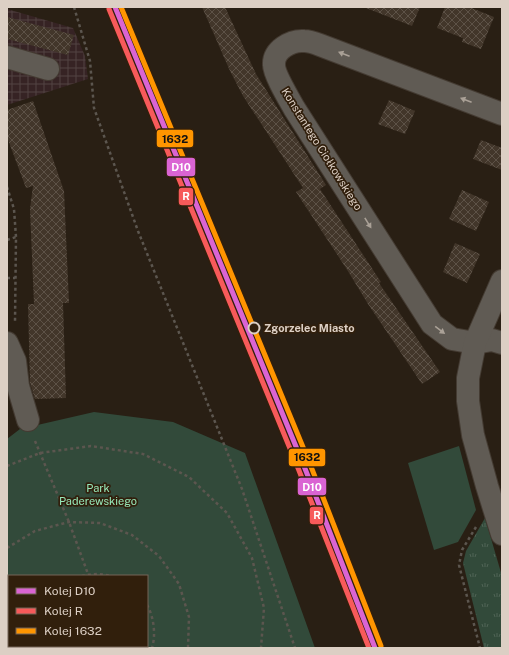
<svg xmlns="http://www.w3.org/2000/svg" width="509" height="655" font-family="'Public Sans',sans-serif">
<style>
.industrial{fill:url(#industrial-grid)}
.grass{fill:url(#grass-tufts)}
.park{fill:#324a3a;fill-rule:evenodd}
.building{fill:url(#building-cross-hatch)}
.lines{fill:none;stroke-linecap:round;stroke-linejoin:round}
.minor-casing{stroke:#443b32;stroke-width:24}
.path{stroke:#5c564f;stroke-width:2.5;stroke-dasharray:3 3;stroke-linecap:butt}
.minor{stroke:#605b54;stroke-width:22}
.rail-1-casing{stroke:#311f0c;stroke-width:8}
.rail-2-casing{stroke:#311f0c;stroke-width:8}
.rail-3-casing{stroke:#311f0c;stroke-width:8}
.rail-1{stroke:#da64d3;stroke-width:5}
.rail-2{stroke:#f75a5a;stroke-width:5}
.rail-3{stroke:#ff9500;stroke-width:5}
.oneway{fill:#aaa197}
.stop-dot{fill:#311f0c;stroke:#dccfc4;stroke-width:2}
.labels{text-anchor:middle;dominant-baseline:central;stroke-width:3.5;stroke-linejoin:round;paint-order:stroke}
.street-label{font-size:11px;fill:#dccfc4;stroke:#311f0c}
.stop-label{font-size:11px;font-weight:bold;fill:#dccfc4;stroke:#311f0c;text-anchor:start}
.park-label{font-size:11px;fill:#97e9ba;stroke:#311f0c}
.line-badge{stroke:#311f0c;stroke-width:1.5}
.badge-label{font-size:11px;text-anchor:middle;font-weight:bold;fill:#fff}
.pale-badge-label{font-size:11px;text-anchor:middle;font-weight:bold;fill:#111}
</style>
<defs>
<pattern id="industrial-grid" width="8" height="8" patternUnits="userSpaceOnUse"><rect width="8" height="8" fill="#362324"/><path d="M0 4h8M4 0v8" fill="none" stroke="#524242"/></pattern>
<pattern id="grass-tufts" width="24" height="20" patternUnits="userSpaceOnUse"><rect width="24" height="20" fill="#324a3a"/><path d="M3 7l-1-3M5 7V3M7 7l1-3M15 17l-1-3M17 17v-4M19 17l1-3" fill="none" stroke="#4f6355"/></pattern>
<pattern id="building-cross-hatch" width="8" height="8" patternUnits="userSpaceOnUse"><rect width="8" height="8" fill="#42362a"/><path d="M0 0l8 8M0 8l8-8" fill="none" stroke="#5d5247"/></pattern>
</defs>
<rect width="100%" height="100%" fill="#291f14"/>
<path class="industrial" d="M 7,9 L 73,28 L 85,56 L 88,79 L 7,105 Z"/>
<path class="grass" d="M 485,518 L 502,576 L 502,648 L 484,648 L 463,563 L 466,551 Z"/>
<g class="park">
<path d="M 94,412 L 173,422 L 245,453 L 315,648 L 7,648 L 7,439 L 20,429 ZM 9,576 L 147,576 L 147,646 L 9,646 Z"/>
<path d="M 459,446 L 476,510 L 458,542 L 434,550 L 408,463 Z"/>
</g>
<g class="building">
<path d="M 202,7 L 225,7 L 256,74 L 326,185 L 320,189 L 375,273 L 381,282 L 379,283 L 440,372 L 422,384 L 368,304 L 346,268 L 296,192 L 303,188 L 243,96 L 230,71 Z"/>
<path d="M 366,7 L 420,7 L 412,26 L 366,8 Z"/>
<path d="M 445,7 L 469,7 L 494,17 L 481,49 L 462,42 L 463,38 L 437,28 Z"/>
<path d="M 7,17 L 74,35 L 68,55 L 7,39 Z"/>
<path d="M 389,100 L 415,111 L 405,134 L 378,124 Z"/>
<path d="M 33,101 L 64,191 L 69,303 L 63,303 L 66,398 L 35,399 L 30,383 L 28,304 L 34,304 L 30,209 L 33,186 L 26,188 L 7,137 L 7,110 Z"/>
<path d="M 481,140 L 502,148 L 502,170 L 473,159 Z"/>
<path d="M 462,190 L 489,202 L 476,231 L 449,219 Z"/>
<path d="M 455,243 L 480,254 L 467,283 L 443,272 Z"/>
</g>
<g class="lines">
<g class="minor-casing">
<g id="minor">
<path d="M 7,57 L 48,69"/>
<path d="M 502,114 L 320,45 C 315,43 309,41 304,41 C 291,40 273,50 274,65 C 274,74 289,99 294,108 L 432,324 L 452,339 L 475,343 L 492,340 L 502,343"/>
<path d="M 502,281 L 475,343 L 468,378 L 468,401 L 473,435 L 487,486 L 502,534"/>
<path d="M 7,343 L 15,361 L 18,386 L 28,420"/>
</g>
</g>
<g class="path">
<path d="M 74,7 L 90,61 L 94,108 L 138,231 L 242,489 L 295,648"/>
<path d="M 7,187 L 14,209 L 16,237 L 15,323"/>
<path d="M 7,240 L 16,237"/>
<path d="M 7,278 L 15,278"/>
<path d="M 35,441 L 69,522 L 88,574"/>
<path d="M 7,466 L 40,453 L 91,446 L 143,454 L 189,477 L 227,513 L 252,558 L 264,608 L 261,648"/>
<path d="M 476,527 L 462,550 L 459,565 L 480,648"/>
<path d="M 7,548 L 35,531 L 69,522 L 100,523 L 132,535 L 159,556 L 179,584 L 189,617 L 188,648"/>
<path d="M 82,576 C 90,574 102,573 110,576"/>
<path d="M 147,605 C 154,617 156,635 152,648"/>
<path d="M 7,645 L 9,645"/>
<path d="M 40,646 L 40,648"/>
</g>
<use href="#minor" class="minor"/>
<g class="rail-1-casing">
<path id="rail-1" d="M 115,7 L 304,466 L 375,648"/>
</g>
<g class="rail-2-casing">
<path id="rail-2" d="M 109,9 L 298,468 L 369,648"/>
</g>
<g class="rail-3-casing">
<path id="rail-3" d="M 121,7 L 310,464 L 381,646"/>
</g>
<use href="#rail-1" class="rail-1"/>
<use href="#rail-2" class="rail-2"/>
<use href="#rail-3" class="rail-3"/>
</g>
<defs><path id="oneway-solid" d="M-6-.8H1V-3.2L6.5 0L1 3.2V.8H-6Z"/></defs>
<g class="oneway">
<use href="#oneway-solid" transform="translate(344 54) rotate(-159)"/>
<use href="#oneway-solid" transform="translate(466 100) rotate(-159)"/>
<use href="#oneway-solid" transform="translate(368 223) rotate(58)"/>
<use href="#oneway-solid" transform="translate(440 330) rotate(37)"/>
</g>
<circle class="stop-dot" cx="254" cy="328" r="5.5"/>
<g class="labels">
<g class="street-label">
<text transform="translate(322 149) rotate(58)">Konstantego Ciołkowskiego</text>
</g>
<g class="stop-label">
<text x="264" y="328">Zgorzelec Miasto</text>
</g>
<g class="park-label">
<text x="98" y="488">Park<tspan x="98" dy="13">Paderewskiego</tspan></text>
</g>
</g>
<g class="line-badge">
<rect x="156" y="129" width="38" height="19" rx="4" fill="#ff9500"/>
<rect x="166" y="157" width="30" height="20" rx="4" fill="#da64d3"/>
<rect x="178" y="187" width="16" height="19" rx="4" fill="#f75a5a"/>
<rect x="288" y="448" width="38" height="19" rx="4" fill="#ff9500"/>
<rect x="297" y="477" width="30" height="19" rx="4" fill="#da64d3"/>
<rect x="309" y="506" width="15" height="19" rx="4" fill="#f75a5a"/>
</g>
<g class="badge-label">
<text x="181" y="171">D10</text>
<text x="186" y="200">R</text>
<text x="312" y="491">D10</text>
<text x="317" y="519">R</text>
</g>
<g class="pale-badge-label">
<text x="175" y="143">1632</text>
<text x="307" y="461">1632</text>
</g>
<rect width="509" height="655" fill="none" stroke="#dccfc4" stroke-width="16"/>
<rect x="8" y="575" width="140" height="72" fill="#311f0c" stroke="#756556"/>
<rect x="16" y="588" width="20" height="6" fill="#da64d3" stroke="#756556"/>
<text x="44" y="595" font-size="12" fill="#dccfc4">Kolej D10</text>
<rect x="16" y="608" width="20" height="6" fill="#f75a5a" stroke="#756556"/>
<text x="44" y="615" font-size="12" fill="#dccfc4">Kolej R</text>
<rect x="16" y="628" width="20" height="6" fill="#ff9500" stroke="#756556"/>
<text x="44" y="635" font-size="12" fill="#dccfc4">Kolej 1632</text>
</svg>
